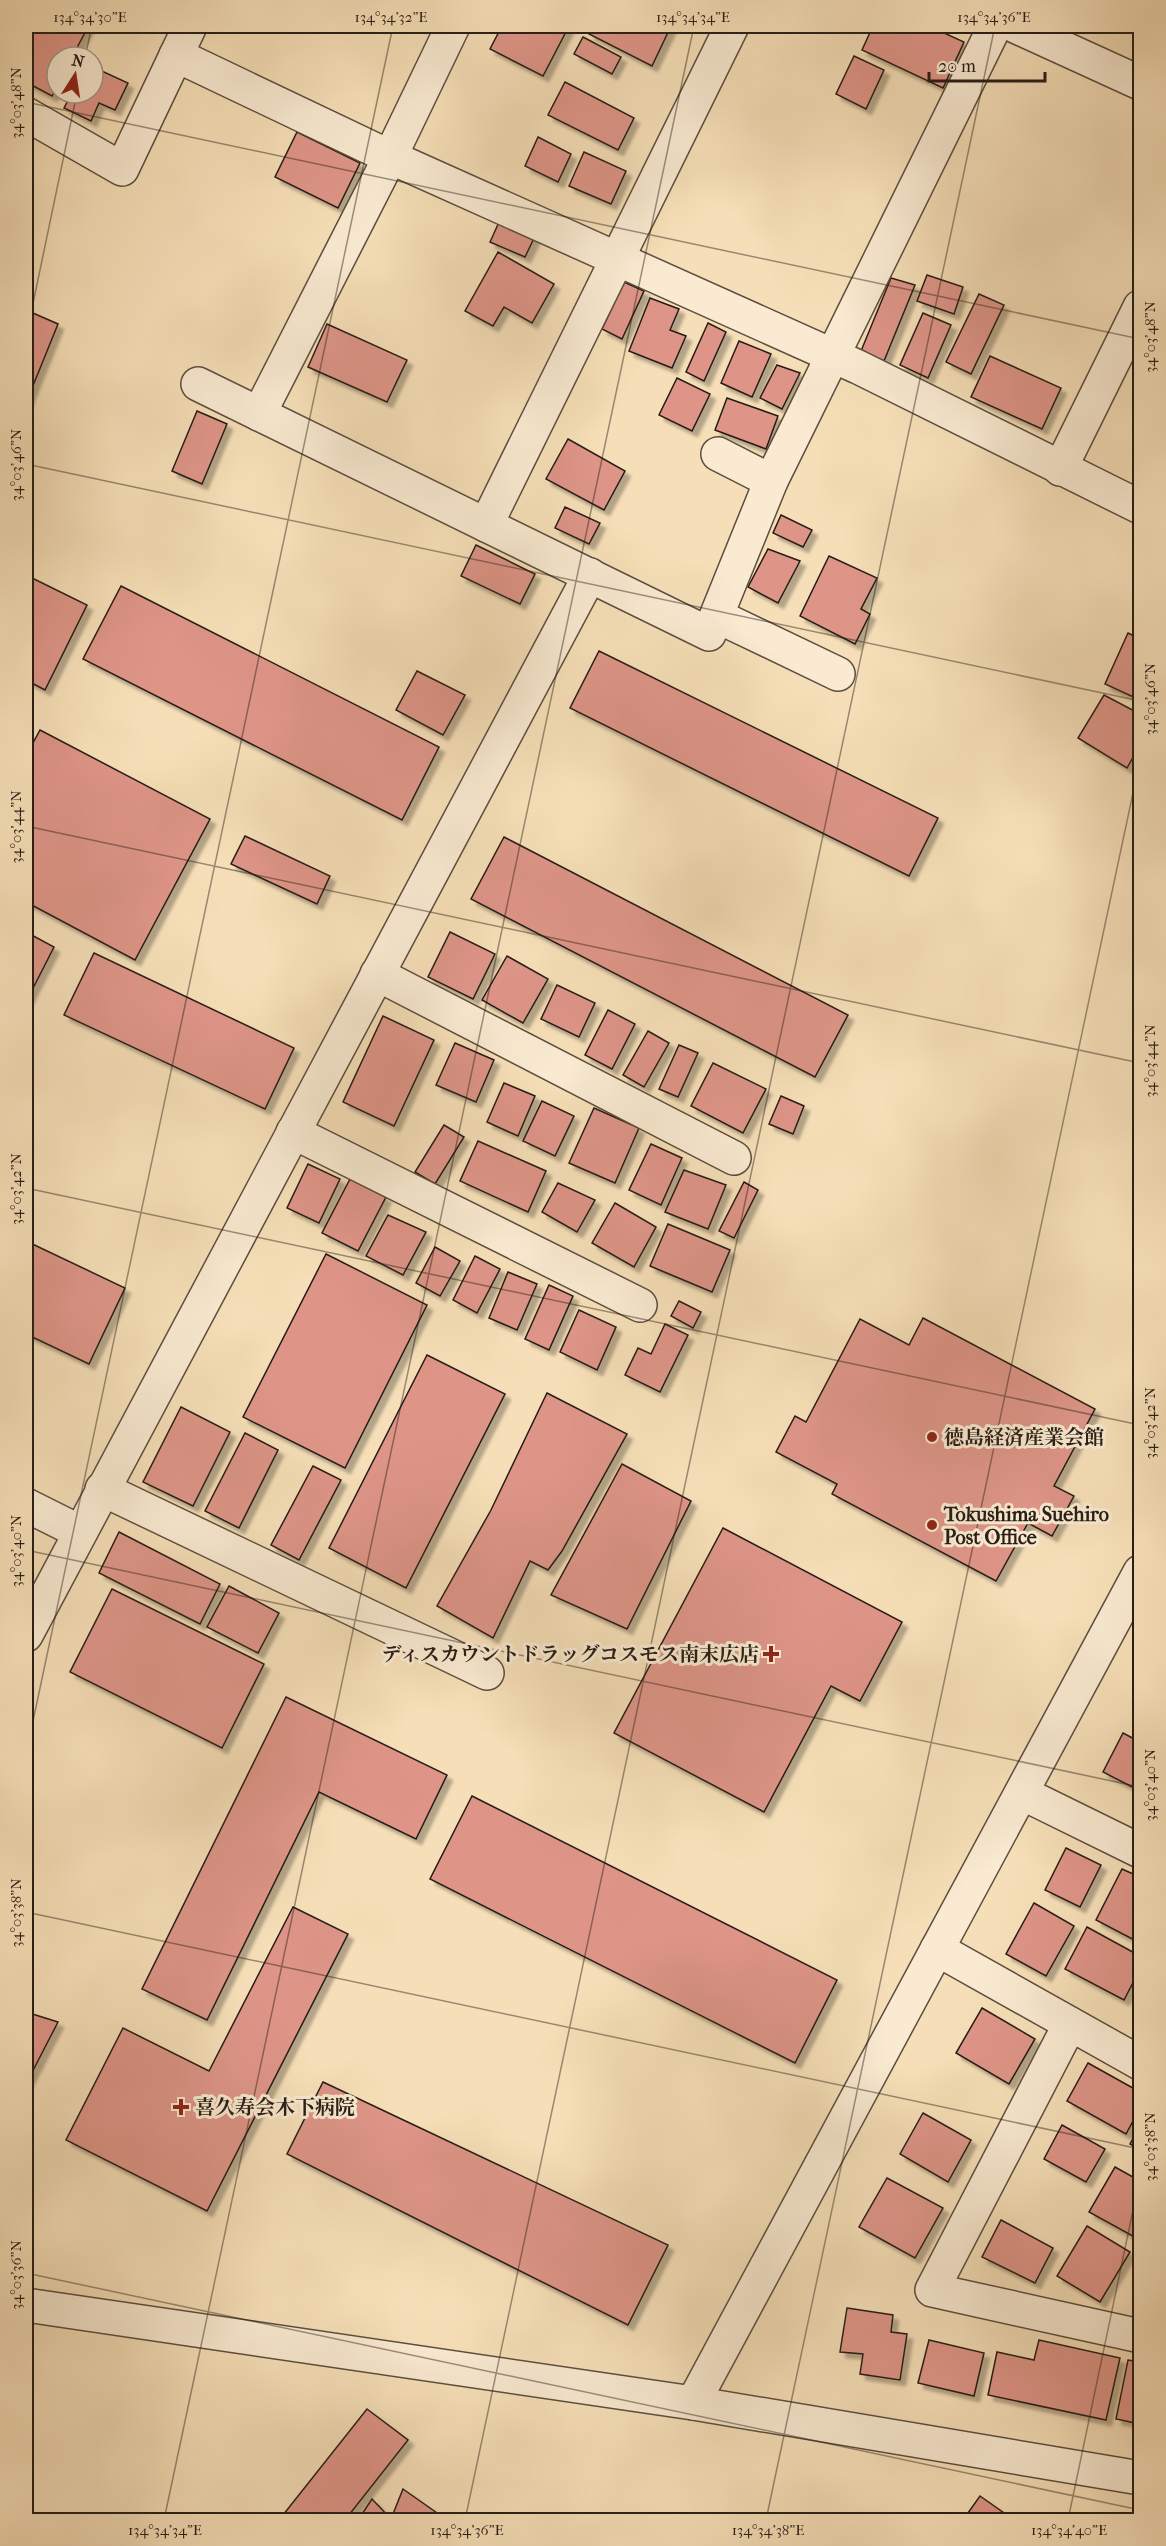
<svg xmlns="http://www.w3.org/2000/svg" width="1166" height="2546" font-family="'IM FELL French Canon','Noto Serif JP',serif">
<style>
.building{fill:#de9588;stroke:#271d16;stroke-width:1.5;filter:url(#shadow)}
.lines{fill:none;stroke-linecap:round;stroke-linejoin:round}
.minor-casing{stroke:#5b4e3e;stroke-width:36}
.minor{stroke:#f9ead1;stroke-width:33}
.ticks{fill:none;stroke:#271d16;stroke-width:1.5;stroke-opacity:0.45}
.poi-dot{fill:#8f2418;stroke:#f9ead1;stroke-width:2}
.labels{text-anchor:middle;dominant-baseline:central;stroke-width:6;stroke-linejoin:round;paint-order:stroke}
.poi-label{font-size:20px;font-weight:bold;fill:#271d16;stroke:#f9ead1;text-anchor:start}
.neatline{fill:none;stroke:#271d16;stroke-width:2}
.ticks-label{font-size:15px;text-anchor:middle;fill:#271d16}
</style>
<defs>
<filter id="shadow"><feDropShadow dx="5.5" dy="5.5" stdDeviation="1.5" flood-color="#0004"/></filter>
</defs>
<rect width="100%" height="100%" fill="#f6dfb8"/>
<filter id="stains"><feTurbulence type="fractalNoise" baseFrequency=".00333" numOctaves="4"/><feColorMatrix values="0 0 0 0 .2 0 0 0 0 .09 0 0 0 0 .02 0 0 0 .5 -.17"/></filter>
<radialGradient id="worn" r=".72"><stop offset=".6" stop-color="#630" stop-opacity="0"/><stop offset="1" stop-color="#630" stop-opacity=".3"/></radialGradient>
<g class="building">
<path d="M 35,26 L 88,27 L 72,57 L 57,57 L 57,87 L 52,96 L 26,82 L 26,44 Z"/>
<path d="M 502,26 L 569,26 L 543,76 L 490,49 Z"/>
<path d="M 593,26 L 671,26 L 652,66 L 589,34 Z"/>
<path d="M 873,26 L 929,26 L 964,42 L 943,88 L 862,50 Z"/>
<path d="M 583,37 L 621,57 L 612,74 L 574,54 Z"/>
<path d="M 854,56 L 884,70 L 866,109 L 836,94 Z"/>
<path d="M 93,67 L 128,83 L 115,110 L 99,103 L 91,121 L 64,108 L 72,93 L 93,93 Z"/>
<path d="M 565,82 L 634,118 L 618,150 L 548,115 Z"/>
<path d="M 297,132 L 360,163 L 338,208 L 275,177 Z"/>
<path d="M 538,137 L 571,154 L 558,182 L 525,166 Z"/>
<path d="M 584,152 L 626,171 L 611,204 L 569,186 Z"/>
<path d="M 500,220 L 535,236 L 525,257 L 490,242 Z"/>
<path d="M 498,252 L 554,284 L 532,323 L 504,307 L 493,326 L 465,311 Z"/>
<path d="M 927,275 L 963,287 L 954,314 L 917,301 Z"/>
<path d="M 891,278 L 915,285 L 884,361 L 861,351 Z"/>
<path d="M 624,282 L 644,291 L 622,339 L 602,329 Z"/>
<path d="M 979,294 L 1004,305 L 971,374 L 946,362 Z"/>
<path d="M 650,298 L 679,309 L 670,330 L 686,336 L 672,368 L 629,351 Z"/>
<path d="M 26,310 L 58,324 L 26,403 Z"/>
<path d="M 923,313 L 951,325 L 928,378 L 900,365 Z"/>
<path d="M 708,323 L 726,332 L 704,381 L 686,372 Z"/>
<path d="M 327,324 L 407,360 L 387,402 L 308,367 Z"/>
<path d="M 739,341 L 771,354 L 752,397 L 721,383 Z"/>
<path d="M 990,356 L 1061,388 L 1042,429 L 971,397 Z"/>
<path d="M 777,365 L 800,373 L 782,409 L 760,398 Z"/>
<path d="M 677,378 L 710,394 L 692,431 L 659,415 Z"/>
<path d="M 727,398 L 778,416 L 766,449 L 715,430 Z"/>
<path d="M 197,411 L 227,424 L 202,484 L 172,471 Z"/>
<path d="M 568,439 L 625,471 L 604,510 L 546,479 Z"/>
<path d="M 565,507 L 600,523 L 589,544 L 555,528 Z"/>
<path d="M 781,515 L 812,530 L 803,547 L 773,533 Z"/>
<path d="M 476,545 L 535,574 L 520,604 L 461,576 Z"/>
<path d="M 768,549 L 800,561 L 778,603 L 748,587 Z"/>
<path d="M 829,556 L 877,578 L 861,609 L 870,614 L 855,644 L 800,616 Z"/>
<path d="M 26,575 L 87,605 L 45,690 L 26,680 Z"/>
<path d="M 121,586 L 439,747 L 402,820 L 83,659 Z"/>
<path d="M 1128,633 L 1140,639 L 1140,700 L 1105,684 Z"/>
<path d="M 599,651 L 938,818 L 909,876 L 570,708 Z"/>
<path d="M 417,671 L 465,695 L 443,735 L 396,710 Z"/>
<path d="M 1104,695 L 1140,714 L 1140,745 L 1127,768 L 1078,738 Z"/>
<path d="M 40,730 L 210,819 L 135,960 L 26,902 L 26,756 Z"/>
<path d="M 245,836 L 330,876 L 317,904 L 231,864 Z"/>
<path d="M 504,837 L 848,1015 L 815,1077 L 471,899 Z"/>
<path d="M 26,932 L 54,947 L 26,1002 Z"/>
<path d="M 450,932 L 495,954 L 473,999 L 428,977 Z"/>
<path d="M 94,953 L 294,1048 L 265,1109 L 64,1015 Z"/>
<path d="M 507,956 L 548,979 L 523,1023 L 482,1000 Z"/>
<path d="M 557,985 L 595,1003 L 579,1037 L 541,1019 Z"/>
<path d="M 608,1010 L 635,1024 L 612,1069 L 585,1055 Z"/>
<path d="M 383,1016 L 434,1040 L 394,1126 L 343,1102 Z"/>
<path d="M 648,1031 L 669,1043 L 644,1087 L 623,1075 Z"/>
<path d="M 455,1043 L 494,1060 L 476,1102 L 436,1085 Z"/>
<path d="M 679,1045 L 698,1053 L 678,1097 L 659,1089 Z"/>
<path d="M 713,1063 L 766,1089 L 743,1133 L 691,1106 Z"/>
<path d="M 504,1083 L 535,1096 L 518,1136 L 487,1122 Z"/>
<path d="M 781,1096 L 804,1106 L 793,1134 L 769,1124 Z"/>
<path d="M 542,1101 L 574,1116 L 555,1156 L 523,1141 Z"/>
<path d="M 594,1108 L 639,1128 L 615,1183 L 569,1163 Z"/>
<path d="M 444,1125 L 464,1137 L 435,1184 L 415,1172 Z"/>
<path d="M 478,1141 L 546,1171 L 528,1212 L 460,1181 Z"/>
<path d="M 651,1144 L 682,1158 L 661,1205 L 629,1190 Z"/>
<path d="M 308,1164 L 340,1179 L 319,1223 L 287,1208 Z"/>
<path d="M 684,1170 L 726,1185 L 708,1229 L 665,1212 Z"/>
<path d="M 350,1179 L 386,1197 L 358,1251 L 322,1233 Z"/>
<path d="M 744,1182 L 758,1190 L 734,1238 L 719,1231 Z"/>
<path d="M 558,1183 L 595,1200 L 577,1232 L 542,1212 Z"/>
<path d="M 615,1203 L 656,1227 L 634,1267 L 592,1243 Z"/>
<path d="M 388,1215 L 426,1232 L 403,1275 L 366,1256 Z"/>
<path d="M 668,1224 L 730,1250 L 712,1292 L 650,1266 Z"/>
<path d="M 26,1241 L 125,1288 L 89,1364 L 26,1334 Z"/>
<path d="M 435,1247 L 460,1261 L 440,1296 L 416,1283 Z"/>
<path d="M 326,1254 L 427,1305 L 345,1468 L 243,1417 Z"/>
<path d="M 475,1256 L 500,1269 L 477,1313 L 453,1300 Z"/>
<path d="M 508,1272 L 537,1284 L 517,1330 L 489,1318 Z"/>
<path d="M 549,1285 L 573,1296 L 549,1350 L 525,1339 Z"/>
<path d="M 679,1301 L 701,1312 L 693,1328 L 671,1316 Z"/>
<path d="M 579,1310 L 616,1327 L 597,1370 L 560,1352 Z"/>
<path d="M 923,1318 L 1095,1409 L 1054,1486 L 1074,1496 L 1052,1536 L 1028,1523 L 996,1581 L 832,1494 L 837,1484 L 776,1452 L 795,1416 L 806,1422 L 860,1319 L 909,1345 Z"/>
<path d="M 665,1324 L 688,1335 L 660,1392 L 625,1375 L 638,1348 L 651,1354 Z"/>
<path d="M 427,1355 L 505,1394 L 406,1588 L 329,1548 Z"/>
<path d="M 547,1393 L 627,1434 L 562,1551 L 548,1570 L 530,1561 L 493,1638 L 437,1606 L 491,1510 Z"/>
<path d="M 181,1407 L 230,1432 L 193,1506 L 143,1482 Z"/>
<path d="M 245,1433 L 278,1450 L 239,1528 L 205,1511 Z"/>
<path d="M 622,1464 L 691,1501 L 627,1629 L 551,1595 Z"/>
<path d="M 313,1466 L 341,1480 L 299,1560 L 271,1545 Z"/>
<path d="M 723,1528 L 902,1622 L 860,1701 L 831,1686 L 764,1812 L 614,1733 Z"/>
<path d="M 119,1532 L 220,1584 L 200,1624 L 99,1573 Z"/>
<path d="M 229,1586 L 279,1613 L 258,1653 L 207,1627 Z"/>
<path d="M 112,1589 L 264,1664 L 222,1748 L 70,1672 Z"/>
<path d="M 286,1697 L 447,1775 L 416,1839 L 319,1792 L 207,2020 L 142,1989 Z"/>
<path d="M 1123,1733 L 1140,1742 L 1140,1791 L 1103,1772 Z"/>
<path d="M 472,1796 L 837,1980 L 795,2063 L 430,1879 Z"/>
<path d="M 1066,1848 L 1101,1865 L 1080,1907 L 1045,1890 Z"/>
<path d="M 1122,1869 L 1140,1877 L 1140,1943 L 1096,1920 Z"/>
<path d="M 1034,1903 L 1074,1926 L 1046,1976 L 1006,1954 Z"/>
<path d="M 293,1907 L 348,1934 L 207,2211 L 66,2140 L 123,2028 L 209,2071 Z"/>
<path d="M 1087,1927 L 1140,1956 L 1140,1969 L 1124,2000 L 1065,1969 Z"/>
<path d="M 982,2008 L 1035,2039 L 1009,2084 L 956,2053 Z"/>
<path d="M 26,2012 L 58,2022 L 26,2084 Z"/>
<path d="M 1088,2063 L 1140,2092 L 1140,2108 L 1126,2134 L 1067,2101 Z"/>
<path d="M 323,2082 L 668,2245 L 628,2325 L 287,2154 Z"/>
<path d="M 923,2113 L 971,2140 L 948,2182 L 900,2154 Z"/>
<path d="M 1062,2125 L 1105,2149 L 1086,2182 L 1044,2159 Z"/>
<path d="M 1140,2126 L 1140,2150 L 1130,2144 Z"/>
<path d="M 1115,2167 L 1140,2181 L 1140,2240 L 1089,2212 Z"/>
<path d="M 887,2178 L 943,2208 L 915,2258 L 859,2227 Z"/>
<path d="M 1001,2220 L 1053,2248 L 1035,2283 L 982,2257 Z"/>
<path d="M 1087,2226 L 1130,2252 L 1100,2302 L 1057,2276 Z"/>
<path d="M 847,2308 L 893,2315 L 891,2332 L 907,2334 L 900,2380 L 860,2374 L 863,2354 L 840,2352 Z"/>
<path d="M 929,2340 L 984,2353 L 974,2396 L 918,2383 Z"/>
<path d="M 1039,2340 L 1120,2358 L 1106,2420 L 988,2395 L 997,2352 L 1034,2360 Z"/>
<path d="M 1128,2360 L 1140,2362 L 1140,2424 L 1116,2419 Z"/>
<path d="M 367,2409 L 408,2440 L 345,2520 L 279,2520 Z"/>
<path d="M 403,2489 L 447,2520 L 358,2520 L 372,2499 L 391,2519 Z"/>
<path d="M 980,2496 L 1014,2520 L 963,2520 Z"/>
</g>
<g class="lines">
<g class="minor-casing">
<g id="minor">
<path d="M 1015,26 L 1140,83"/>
<path d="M 176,55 L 390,157 L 858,367 L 1140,507"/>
<path d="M 26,114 L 122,169 L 190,26"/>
<path d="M 198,384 L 709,634 L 771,481 L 995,26"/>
<path d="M 259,414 L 390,157 L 453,26"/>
<path d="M 718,454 L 771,481"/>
<path d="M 1060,469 L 1140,307"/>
<path d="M 486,525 L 732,26"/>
<path d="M 717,616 L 838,674"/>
<path d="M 377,974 L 734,1158"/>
<path d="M 293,1132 L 640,1305"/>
<path d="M 102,1489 L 487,1673"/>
<path d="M 26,1505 L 80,1532"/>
<path d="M 26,1635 L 590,575"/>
<path d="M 1022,1793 L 1140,1851"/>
<path d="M 937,1949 L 1140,2063"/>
<path d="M 1070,2024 L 932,2290 L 1140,2336"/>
<path d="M 26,2305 L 693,2403 L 1140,2478"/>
<path d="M 693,2403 L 1140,1572"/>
</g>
</g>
<use href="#minor" class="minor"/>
</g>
<path class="ticks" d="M 85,57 L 92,26M 26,102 L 1140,339M 26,337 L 77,93M 26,464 L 1140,701M 26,826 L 1140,1063M 26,1188 L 1140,1425M 26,1550 L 1140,1787M 26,1754 L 393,26M 26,1912 L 1140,2149M 26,2273 L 1140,2510M 164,2520 L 694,26M 465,2520 L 995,26M 766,2520 L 1140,760M 1068,2520 L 1140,2177"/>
<g class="poi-dot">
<circle cx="932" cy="1437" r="6"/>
<circle cx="932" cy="1525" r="6"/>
<path d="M768 1645h6v6h6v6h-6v6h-6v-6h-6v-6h6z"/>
<path d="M178 2098h6v6h6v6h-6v6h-6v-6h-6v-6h6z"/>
</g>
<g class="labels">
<g class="poi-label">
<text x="944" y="1437">徳島経済産業会館</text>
<text x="944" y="1514">Tokushima Suehiro<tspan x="944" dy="23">Post Office</tspan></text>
<text x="759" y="1654" text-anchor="end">ディスカウントドラッグコスモス南末広店</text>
<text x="195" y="2107">喜久寿会木下病院</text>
</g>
</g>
<rect width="1166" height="2546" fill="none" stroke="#f6dfb8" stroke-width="66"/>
<g transform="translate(75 75) rotate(12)"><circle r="28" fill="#f9ead1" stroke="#a59886" stroke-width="1.5"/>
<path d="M0-4.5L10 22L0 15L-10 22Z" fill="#8f2418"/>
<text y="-9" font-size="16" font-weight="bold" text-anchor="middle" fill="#271d16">N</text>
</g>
<path d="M929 72v9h116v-9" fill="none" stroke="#271d16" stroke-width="3"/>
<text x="938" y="72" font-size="18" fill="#271d16" stroke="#f9ead1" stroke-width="4.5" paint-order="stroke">20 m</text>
<rect x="33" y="33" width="1100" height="2480" class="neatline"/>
<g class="ticks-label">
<text x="90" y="22">134°34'30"E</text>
<text x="391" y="22">134°34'32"E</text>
<text x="693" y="22">134°34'34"E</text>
<text x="994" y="22">134°34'36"E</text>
<text transform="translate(16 103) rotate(-90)" y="5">34°03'48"N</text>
<text transform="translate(1150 337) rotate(-90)" y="5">34°03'48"N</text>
<text transform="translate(16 465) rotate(-90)" y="5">34°03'46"N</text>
<text transform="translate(1150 699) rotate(-90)" y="5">34°03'46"N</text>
<text transform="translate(16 827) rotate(-90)" y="5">34°03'44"N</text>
<text transform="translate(1150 1061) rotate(-90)" y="5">34°03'44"N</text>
<text transform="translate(16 1189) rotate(-90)" y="5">34°03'42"N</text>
<text transform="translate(1150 1423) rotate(-90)" y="5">34°03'42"N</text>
<text transform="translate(16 1551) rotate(-90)" y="5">34°03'40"N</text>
<text transform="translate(1150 1785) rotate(-90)" y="5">34°03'40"N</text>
<text transform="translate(16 1913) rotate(-90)" y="5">34°03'38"N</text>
<text transform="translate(1150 2147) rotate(-90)" y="5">34°03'38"N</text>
<text transform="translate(16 2275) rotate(-90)" y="5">34°03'36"N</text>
<text x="165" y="2535">134°34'34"E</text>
<text x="467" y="2535">134°34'36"E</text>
<text x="768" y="2535">134°34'38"E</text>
<text x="1069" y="2535">134°34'40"E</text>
</g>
<rect width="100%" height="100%" filter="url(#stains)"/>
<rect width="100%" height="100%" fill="url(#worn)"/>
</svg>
